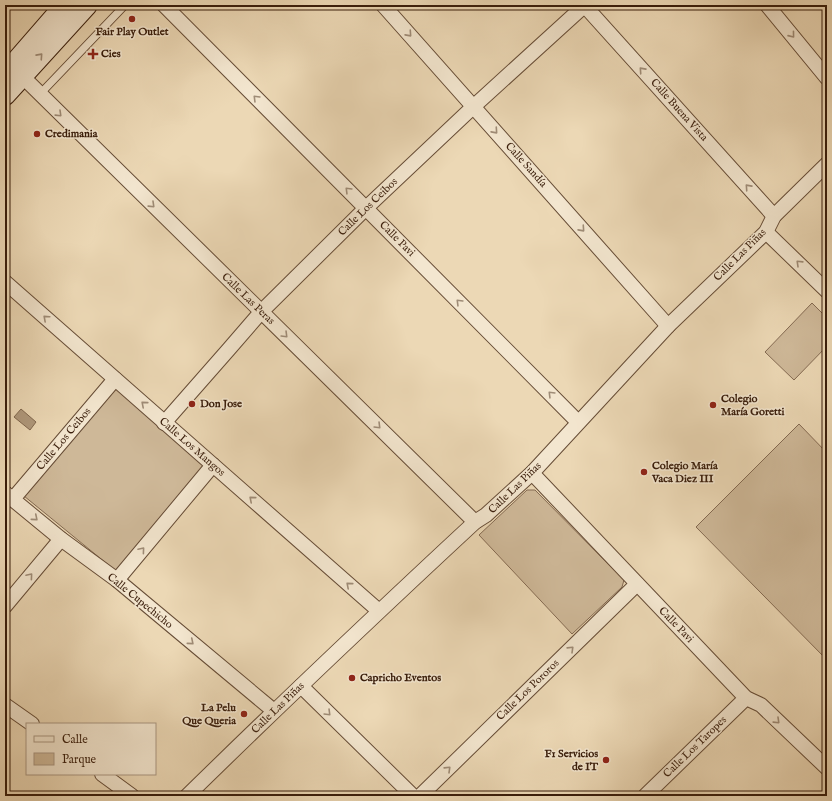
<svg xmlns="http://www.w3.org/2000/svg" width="832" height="801" font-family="'IM FELL English',serif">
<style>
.green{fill:#ceb898;stroke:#846a52}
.water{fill:#af987b;stroke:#80674e}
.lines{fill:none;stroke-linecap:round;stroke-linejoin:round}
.lane-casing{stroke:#664c36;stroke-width:9}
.street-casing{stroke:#664c36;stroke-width:16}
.secondary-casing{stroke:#391d0b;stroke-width:22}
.lane{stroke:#f3e6cf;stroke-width:7}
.street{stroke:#f3e6cf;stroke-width:14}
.secondary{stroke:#f3e6cf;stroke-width:20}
.oneway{stroke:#9f8c77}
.poi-dot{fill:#8f2418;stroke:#f3e6cf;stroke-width:1.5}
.labels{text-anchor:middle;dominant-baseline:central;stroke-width:3;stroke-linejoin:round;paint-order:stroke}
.poi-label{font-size:11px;font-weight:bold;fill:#391d0b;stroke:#f3e6cf;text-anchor:start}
.street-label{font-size:11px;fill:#391d0b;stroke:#f3e6cf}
</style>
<rect width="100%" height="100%" fill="#ecd8b5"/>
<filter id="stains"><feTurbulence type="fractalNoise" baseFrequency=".005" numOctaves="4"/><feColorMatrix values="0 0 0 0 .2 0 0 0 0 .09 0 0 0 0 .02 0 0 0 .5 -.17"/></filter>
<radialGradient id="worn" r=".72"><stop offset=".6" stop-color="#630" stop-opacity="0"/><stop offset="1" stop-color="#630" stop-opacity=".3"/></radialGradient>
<g class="green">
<path d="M 812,303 L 827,318 L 827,346 L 794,380 L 765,352 Z"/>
<path d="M 114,387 L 207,462 L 117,572 L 24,496 Z"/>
<path d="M 799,424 L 827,453 L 827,660 L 696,527 Z"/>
<path d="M 527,490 L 535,490 L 624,580 L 622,587 L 572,634 L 479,535 Z"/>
</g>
<path class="water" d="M 21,409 L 36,422 L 30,430 L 14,417 Z"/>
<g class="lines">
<g class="lane-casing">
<path id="lane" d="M 40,94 L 125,5"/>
</g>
<g class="street-casing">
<g id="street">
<path d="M 164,5 L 578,422"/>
<path d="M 383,5 L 668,326"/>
<path d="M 584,5 L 774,216"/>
<path d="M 767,5 L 827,78"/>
<path d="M 22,76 L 475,522"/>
<path d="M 766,232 L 827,291"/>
<path d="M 5,282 L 379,611"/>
<path d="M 164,423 L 229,349 L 261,312 L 366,208 L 473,107 L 585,5"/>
<path d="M 532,473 L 746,698 L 761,705 L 827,768"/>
<path d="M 5,493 L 61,539 L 117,580 L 274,711"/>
<path d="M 13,499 L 115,379"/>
<path d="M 117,580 L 213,465"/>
<path d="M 5,606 L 61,539"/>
<path d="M 301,686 L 413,796"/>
<path d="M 5,705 L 32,724"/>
<path d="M 102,774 L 132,796"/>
<path d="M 187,796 C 282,703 378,612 475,522 L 486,515 L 532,473 L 668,326 L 766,232 L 774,216 L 827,164"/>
<path d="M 420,796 L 637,584"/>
<path d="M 645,796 L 746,698"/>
</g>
</g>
<g class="secondary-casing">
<g id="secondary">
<path d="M 5,74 L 65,5"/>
<path d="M 5,95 L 87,5"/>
</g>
</g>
<use href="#lane" class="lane"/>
<use href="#street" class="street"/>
<use href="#secondary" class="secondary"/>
</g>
<defs><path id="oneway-chevron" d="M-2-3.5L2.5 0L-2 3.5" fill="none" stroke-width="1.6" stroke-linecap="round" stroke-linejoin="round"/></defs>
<g class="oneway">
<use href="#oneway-chevron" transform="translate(409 34) rotate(48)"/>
<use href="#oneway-chevron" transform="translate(792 35) rotate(51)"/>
<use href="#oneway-chevron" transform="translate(40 56) rotate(-48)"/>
<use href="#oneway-chevron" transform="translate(642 70) rotate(-132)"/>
<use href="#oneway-chevron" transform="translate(256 98) rotate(-135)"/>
<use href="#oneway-chevron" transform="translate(59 114) rotate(44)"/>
<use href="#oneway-chevron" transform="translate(495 131) rotate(48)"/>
<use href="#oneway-chevron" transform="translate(748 187) rotate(-132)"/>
<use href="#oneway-chevron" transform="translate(348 190) rotate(-135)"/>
<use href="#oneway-chevron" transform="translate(152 205) rotate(44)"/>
<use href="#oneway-chevron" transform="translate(582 229) rotate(48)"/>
<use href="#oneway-chevron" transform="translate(799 263) rotate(-136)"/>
<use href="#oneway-chevron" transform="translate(459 302) rotate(-135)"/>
<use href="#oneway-chevron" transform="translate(46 318) rotate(-138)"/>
<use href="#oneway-chevron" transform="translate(285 335) rotate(45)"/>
<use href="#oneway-chevron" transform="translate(551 394) rotate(-135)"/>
<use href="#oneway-chevron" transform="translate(144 404) rotate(-139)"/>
<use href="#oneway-chevron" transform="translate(378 426) rotate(45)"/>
<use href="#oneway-chevron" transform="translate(252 499) rotate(-139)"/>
<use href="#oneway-chevron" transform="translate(35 518) rotate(40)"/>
<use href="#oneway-chevron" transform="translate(142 550) rotate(-50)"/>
<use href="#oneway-chevron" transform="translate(30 576) rotate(-50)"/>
<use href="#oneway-chevron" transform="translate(349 585) rotate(-139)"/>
<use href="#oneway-chevron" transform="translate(191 642) rotate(40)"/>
<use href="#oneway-chevron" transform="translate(571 649) rotate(-44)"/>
<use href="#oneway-chevron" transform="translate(328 713) rotate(45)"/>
<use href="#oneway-chevron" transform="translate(777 721) rotate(44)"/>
<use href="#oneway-chevron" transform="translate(448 769) rotate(-44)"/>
</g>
<g class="poi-dot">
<circle cx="132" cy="19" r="4"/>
<path d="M91 48h4v4h4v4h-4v4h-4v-4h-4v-4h4z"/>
<circle cx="37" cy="134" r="4"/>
<circle cx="192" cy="404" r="4"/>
<circle cx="713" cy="405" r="4"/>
<circle cx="644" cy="472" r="4"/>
<circle cx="352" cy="678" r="4"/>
<circle cx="244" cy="714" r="4"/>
<circle cx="606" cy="760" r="4"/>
</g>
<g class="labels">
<g class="poi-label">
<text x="132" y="32" text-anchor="middle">Fair Play Outlet</text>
<text x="101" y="54">Cies</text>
<text x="45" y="134">Credimania</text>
<text x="721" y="399">Colegio<tspan x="721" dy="13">María Goretti</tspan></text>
<text x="200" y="404">Don Jose</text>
<text x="652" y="466">Colegio María<tspan x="652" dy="13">Vaca Diez III</tspan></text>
<text x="360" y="678">Capricho Eventos</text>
<text x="236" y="708" text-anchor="end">La Pelu<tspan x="236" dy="13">Que Queria</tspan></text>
<text x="598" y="754" text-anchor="end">F1 Servicios<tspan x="598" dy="13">de IT</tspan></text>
</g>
<g class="street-label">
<text transform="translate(679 110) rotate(48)">Calle Buena Vista</text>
<text transform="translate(526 165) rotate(48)">Calle Sandía</text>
<text transform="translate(368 207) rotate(-44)">Calle Los Ceibos</text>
<text transform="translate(397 239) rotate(45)">Calle Pavi</text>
<text transform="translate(740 255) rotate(-45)">Calle Las Piñas</text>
<text transform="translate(248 299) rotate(44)">Calle Las Peras</text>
<text transform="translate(64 439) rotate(-50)">Calle Los Ceibos</text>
<text transform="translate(192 447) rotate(41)">Calle Los Mangos</text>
<text transform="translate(515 488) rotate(-44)">Calle Las Piñas</text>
<text transform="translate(140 601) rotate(39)">Calle Cupechicho</text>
<text transform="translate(676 625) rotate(46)">Calle Pavi</text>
<text transform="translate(528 690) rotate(-44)">Calle Los Pororos</text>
<text transform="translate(278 708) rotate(-44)">Calle Las Piñas</text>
<text transform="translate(695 747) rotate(-44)">Calle Los Taropes</text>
</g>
</g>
<rect width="832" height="801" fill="none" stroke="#ecd8b5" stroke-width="20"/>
<rect x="6" y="6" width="820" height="789" fill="none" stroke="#391d0b" stroke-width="2"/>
<rect x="10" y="10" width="812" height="781" fill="none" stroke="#391d0b"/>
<rect x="26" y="723" width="130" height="52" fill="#f3e6cf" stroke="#a99681"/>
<rect x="34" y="736" width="20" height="6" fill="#f3e6cf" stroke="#a99681"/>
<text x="62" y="743" font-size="12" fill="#391d0b">Calle</text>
<rect x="34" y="753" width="20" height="12" fill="#ceb898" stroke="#a99681"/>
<text x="62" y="763" font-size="12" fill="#391d0b">Parque</text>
<rect width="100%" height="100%" filter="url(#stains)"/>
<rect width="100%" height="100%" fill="url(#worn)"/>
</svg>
